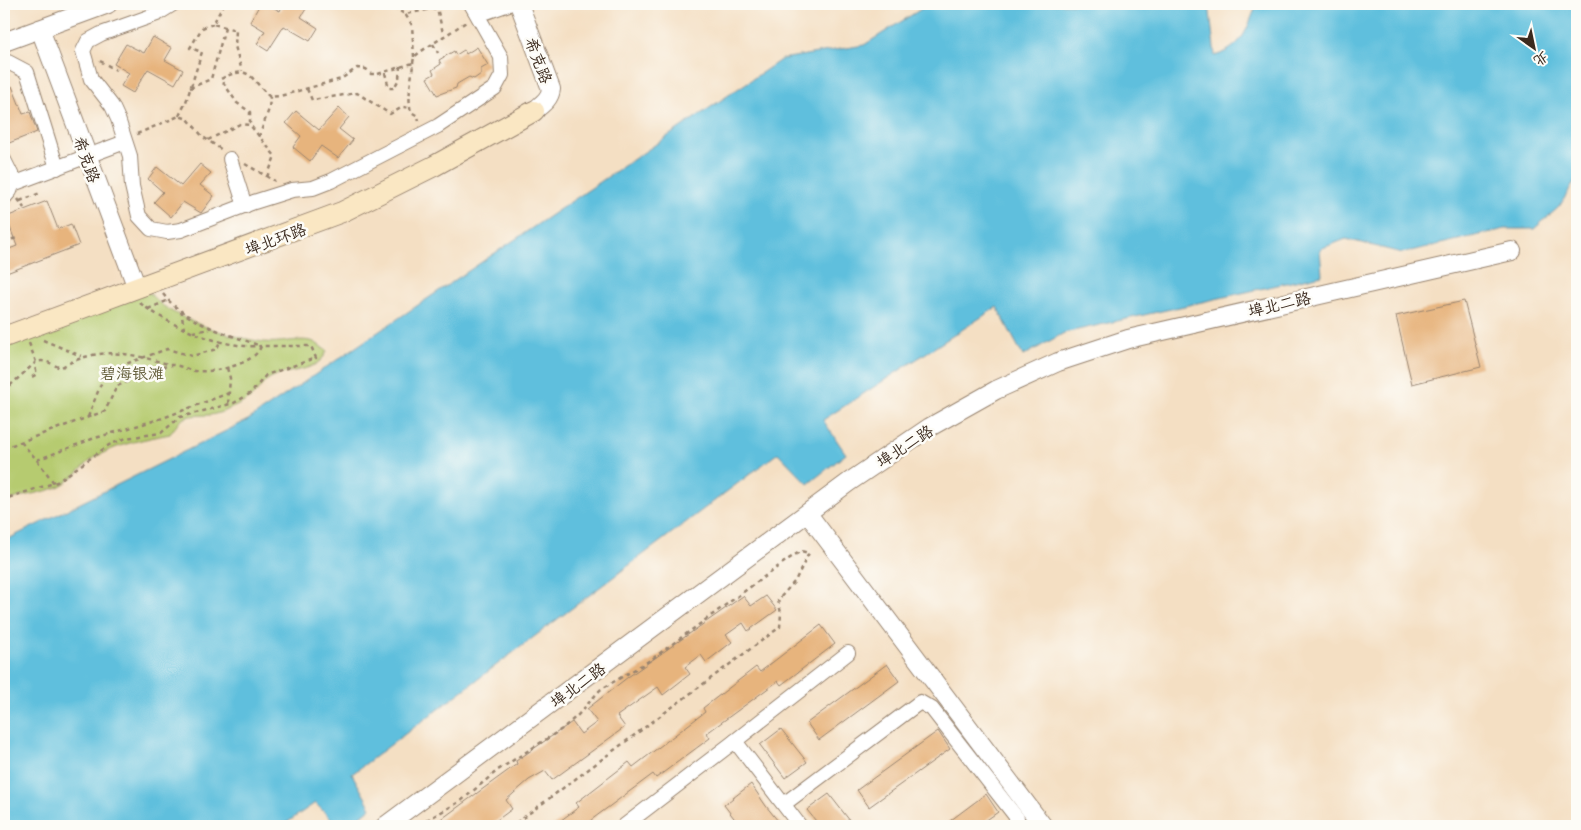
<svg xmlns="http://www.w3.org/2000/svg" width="1581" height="830" font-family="'Playpen Sans','LXGW WenKai TC',sans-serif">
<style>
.green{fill:#b6cb6f;stroke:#787a46}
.water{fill:#5ebfdd;stroke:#4c747e}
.building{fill:#e7b47d}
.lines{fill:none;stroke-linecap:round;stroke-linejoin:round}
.minor-casing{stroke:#988470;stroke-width:16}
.tertiary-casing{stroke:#988470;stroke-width:20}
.secondary-casing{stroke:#988470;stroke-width:22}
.path{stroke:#988470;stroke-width:2.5;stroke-dasharray:4 4;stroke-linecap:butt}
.minor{stroke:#fff;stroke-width:14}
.tertiary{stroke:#fff;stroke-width:18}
.secondary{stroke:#fae7c3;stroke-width:20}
.labels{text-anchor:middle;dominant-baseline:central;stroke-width:5;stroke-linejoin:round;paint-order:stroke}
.street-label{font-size:16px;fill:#3b2a1e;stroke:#fdfcf7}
.park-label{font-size:16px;fill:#605a36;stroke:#fdfcf7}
</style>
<rect width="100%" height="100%" fill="#fdfcf7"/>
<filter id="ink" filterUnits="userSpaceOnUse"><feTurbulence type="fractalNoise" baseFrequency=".02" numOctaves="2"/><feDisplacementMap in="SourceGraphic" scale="10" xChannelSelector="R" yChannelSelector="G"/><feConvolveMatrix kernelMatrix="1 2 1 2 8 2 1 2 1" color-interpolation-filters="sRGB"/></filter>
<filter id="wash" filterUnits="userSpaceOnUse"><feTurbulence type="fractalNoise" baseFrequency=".0096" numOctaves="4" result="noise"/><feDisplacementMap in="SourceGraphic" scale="20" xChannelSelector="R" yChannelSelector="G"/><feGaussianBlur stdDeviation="1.12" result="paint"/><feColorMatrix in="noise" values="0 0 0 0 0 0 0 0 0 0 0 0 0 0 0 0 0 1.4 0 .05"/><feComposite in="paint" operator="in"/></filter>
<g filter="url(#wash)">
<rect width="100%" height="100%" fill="#f4dfc3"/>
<path class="green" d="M 149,292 C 166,318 234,338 264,342 C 279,344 296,338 311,341 C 316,342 322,348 327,351 C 317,374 289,368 270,378 C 263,382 259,390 254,395 C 249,400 240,404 234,407 C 227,410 216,415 208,415 C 184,416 185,414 170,434 C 145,439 122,443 99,455 C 84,463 76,478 60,486 C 43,494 23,493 5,503 L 4,517 L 4,348 Z"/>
<path class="water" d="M 929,4 L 1209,4 L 1215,56 C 1244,46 1246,30 1257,4 L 1577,4 L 1577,178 L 1559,207 L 1534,229 L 1505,229 L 1402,253 L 1346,239 L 1320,249 L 1322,275 L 1064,333 L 1023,356 L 997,307 L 823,420 L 846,454 L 808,484 L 778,453 L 352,774 L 371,808 L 349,826 L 338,826 L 315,803 L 282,826 L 4,826 L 4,541 L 248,420 L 782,59 L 864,45 Z"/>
<g id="blocks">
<g class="building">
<path d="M 260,4 L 266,4 L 280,11 L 283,4 L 309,4 L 301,17 L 318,28 L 310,41 L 284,26 L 268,51 L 257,44 L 265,31 L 250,22 Z"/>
<path d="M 153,37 L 172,48 L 165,60 L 183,70 L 175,84 L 148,69 L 133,93 L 121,86 L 129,73 L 114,64 L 126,44 L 144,53 Z"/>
<path d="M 477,47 L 488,65 L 481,69 L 481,74 L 474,79 L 469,77 L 457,84 L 456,88 L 437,95 L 427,78 L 434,74 L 432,70 L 441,64 L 439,60 L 454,51 L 456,55 L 464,50 L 466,54 Z"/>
<path d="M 12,86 L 23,114 L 30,112 L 37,132 L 4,145 L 4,89 Z"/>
<path d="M 339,108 L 349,117 L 339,129 L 353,140 L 338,158 L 321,146 L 310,161 L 293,147 L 301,136 L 286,123 L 296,111 L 319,130 Z"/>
<path d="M 200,164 L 211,173 L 200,185 L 214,196 L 201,213 L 183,202 L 171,217 L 154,202 L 163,192 L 148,179 L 157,167 L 181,186 Z"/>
<path d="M 47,201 L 58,229 L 71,224 L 79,245 L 4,274 L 4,251 L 17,246 L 6,217 Z"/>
<path d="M 1464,301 L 1481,367 L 1412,384 L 1396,316 Z"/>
<path d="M 743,596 L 751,606 L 766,596 L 777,610 L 748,631 L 743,623 L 726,635 L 732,642 L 706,662 L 701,655 L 685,667 L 690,674 L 663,695 L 658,687 L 617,716 L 625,727 L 552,780 L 545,771 L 529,780 L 506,800 L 512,809 L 489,826 L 432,826 L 517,764 L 516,761 L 572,722 L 581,734 L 597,722 L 587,709 L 628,677 Z"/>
<path d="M 821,625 L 835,644 L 781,685 L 778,681 L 707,733 L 710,738 L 656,778 L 653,774 L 583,826 L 553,826 L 579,807 L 576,803 L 629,762 L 633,767 L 705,712 L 703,708 L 756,667 L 760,672 Z"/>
<path d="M 887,664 L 899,681 L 819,740 L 807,723 Z"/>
<path d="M 781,729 L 807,762 L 785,778 L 760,745 Z"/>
<path d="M 938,731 L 950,749 L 869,807 L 857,790 Z"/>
<path d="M 751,784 L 766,806 L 782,826 L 740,826 L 724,805 Z"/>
<path d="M 829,794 L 854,826 L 820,826 L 807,810 Z"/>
<path d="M 986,794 L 998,812 L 978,826 L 943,826 Z"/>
</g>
</g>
</g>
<g filter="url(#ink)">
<use href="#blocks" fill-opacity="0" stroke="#988470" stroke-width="1"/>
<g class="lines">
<g class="minor-casing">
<g id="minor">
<path d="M 173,4 L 157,14 L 101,34 L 88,41 L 83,51 L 91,79 L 112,106 L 118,119 L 130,156 L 132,186 L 139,216 L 151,229 L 167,232 L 181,230 L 254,202 L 292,190 L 313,188 L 331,181 L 438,126 L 495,88 L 502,75 L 501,57 L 471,4"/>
<path d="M 478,15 L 509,4"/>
<path d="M 4,64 L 8,62 L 27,72 L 57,168"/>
<path d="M 230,159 L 245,206"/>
<path d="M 4,160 L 14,180 L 10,191 L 4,198"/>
<path d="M 13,184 L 125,142"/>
<path d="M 735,741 L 848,653"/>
<path d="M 784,804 L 920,702 L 932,709 L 1017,818 L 1018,826"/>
<path d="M 624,826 L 735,741 L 800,826"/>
</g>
</g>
<g class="tertiary-casing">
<g id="tertiary">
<path d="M 519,4 L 551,89 C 550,99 542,104 534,111"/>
<path d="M 40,29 L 137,288"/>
<path d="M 4,42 L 108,4"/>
<path d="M 808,514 L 1043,826"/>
<path d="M 385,826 L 849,482 L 930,427 L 996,390 L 1058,362 L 1128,339 L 1512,251"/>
</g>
</g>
<g class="secondary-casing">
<path id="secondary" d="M 4,337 L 342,212 L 434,166 L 534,111"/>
</g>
<g class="path">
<path d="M 224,4 L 213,24 L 236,30 L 235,46 L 242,71"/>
<path d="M 386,4 L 405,14"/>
<path d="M 436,4 L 444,37"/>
<path d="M 433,44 L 438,53"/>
<path d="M 414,57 L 412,25 L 405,14 L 459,4"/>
<path d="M 100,61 L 116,70"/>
<path d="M 413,63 L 414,57 L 420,52 L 466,22"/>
<path d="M 385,73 L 389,88 L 394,88 L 399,79 L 400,66"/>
<path d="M 190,88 L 211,79 L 225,28"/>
<path d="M 307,89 L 312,100 L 357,93 L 390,114 L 403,107 L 410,108"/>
<path d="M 179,116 L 186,102 L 202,52 L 190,48 L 202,28 L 213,24"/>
<path d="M 137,134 L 179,116 L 188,119 L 203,137 L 222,150"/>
<path d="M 259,137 L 269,109 L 270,97"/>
<path d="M 208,140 L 240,124 L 250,125"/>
<path d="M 245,164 L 275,181"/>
<path d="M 267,177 L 275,156 L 250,125 L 250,112 L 237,103 L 221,79 C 251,63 250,79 270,97 L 280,96 L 341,79 L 357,68 L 366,69 L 371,74 L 378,74 L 413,63 C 412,80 407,95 411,112 L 418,116 L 419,121"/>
<path d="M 18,199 L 24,208"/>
<path d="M 20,201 L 40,193"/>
<path d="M 4,241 L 18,238"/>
<path d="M 163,294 C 186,323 225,333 258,345"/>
<path d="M 140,303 C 170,326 222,349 261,346"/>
<path d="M 148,309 L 169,300"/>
<path d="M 181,310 L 184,329"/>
<path d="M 193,332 L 210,329"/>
<path d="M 43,340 L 81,356"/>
<path d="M 29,343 L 36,362 C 45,359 52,364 60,368 C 99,345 130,353 171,365"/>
<path d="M 227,368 L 230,378 L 228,405"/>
<path d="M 32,377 L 37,374 L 34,364"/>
<path d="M 4,391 L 36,362"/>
<path d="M 88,417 L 106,371 L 167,349 L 192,356 L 217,349 L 220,341"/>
<path d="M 21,442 L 37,460 L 92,439 L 163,418 L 229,393"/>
<path d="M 4,448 L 105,411 L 117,386 C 130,381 160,366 172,365 C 179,365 188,370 195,371 C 212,373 255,365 261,346 L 311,346 L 316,358 L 266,375 L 251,393 L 234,403 L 180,417 L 161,433 L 126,438 L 109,445 L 57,482 L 4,499"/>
<path d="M 37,460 L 54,483"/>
<path d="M 421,826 L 425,821 L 461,801 L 498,770 L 562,729 L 578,715 L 600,690 L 652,659 L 787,560 L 801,551 L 809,553 L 795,581 L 778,600 L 781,613 L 780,627 L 512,826"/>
</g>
<use href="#minor" class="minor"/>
<use href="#tertiary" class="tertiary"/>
<use href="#secondary" class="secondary"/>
</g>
</g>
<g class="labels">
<g class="street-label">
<text transform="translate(540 60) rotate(69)">希克路</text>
<text transform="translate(88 159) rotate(70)">希克路</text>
<text transform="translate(275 238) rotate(-20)">埠北环路</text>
<text transform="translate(1279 303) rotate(-13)">埠北二路</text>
<text transform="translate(904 445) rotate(-33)">埠北二路</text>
<text transform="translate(577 684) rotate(-36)">埠北二路</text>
</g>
<g class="park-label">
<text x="132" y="372">碧海银滩</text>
</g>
</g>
<rect width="1581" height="830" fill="none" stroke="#fdfcf7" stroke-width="20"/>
<g transform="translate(1534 48) rotate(147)" stroke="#fdfcf7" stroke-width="4" paint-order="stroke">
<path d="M0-4L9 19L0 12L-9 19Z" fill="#3b2a1e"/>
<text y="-8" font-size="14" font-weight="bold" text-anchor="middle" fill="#3b2a1e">北</text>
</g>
</svg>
